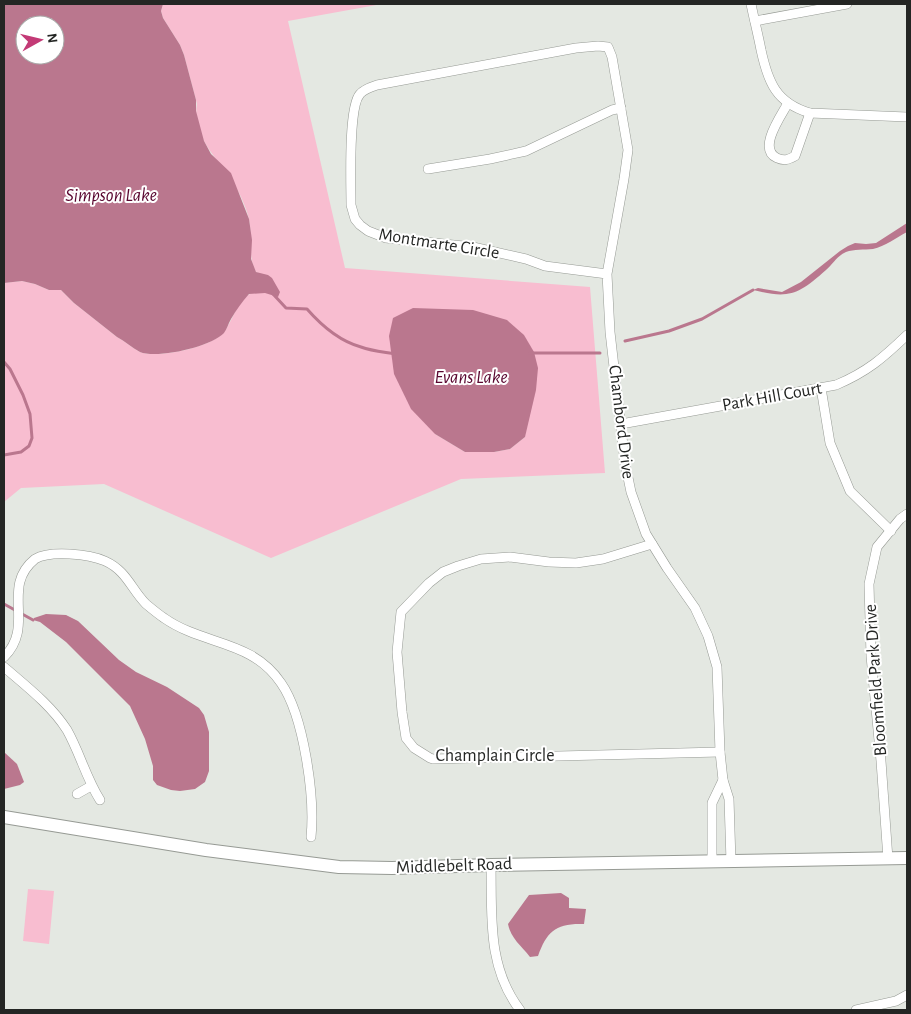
<svg xmlns="http://www.w3.org/2000/svg" width="911" height="1014" font-family="'Alegreya Sans',sans-serif">
<style>
.green{fill:#f8bdd0;fill-rule:evenodd}
.water{fill:#ba778e;fill-rule:evenodd}
.lines{fill:none;stroke-linecap:round;stroke-linejoin:round}
.stream{stroke:#ba778e;stroke-width:3}
.street-casing{stroke:#969a94;stroke-width:10}
.secondary-casing{stroke:#969a94;stroke-width:14}
.street{stroke:#fff;stroke-width:9}
.secondary{stroke:#fff;stroke-width:12}
.labels{text-anchor:middle;dominant-baseline:central;stroke-width:4;stroke-linejoin:round;paint-order:stroke}
.street-label{font-size:18px;fill:#242624;stroke:#fff}
.water-label{font-size:19px;font-style:italic;fill:#59062f;stroke:#fff}
</style>
<rect width="100%" height="100%" fill="#e4e8e2"/>
<g class="green">
<path d="M 163,4 L 382,4 L 288,21 L 345,268 L 590,287 L 605,473 L 461,479 L 271,558 L 104,484 L 21,488 L 4,502 L 4,283 L 22,281 L 35,284 L 49,290 L 61,290 L 74,303 L 117,337 C 125,341 132,348 140,352 C 158,359 212,347 224,332 C 233,321 236,302 250,294 C 256,290 266,293 273,294 C 275,274 271,279 256,272 C 247,257 253,237 249,220 C 248,213 243,201 240,195 C 226,164 190,141 197,104 L 184,55 L 180,45 L 163,18 L 161,11 ZM 435,434 L 525,437 L 510,449 L 494,452 L 465,452 Z"/>
<path d="M 28,889 L 54,891 L 49,944 L 23,941 Z"/>
</g>
<g class="water">
<path d="M 4,4 L 163,4 L 161,11 L 163,18 L 180,45 L 184,55 L 196,100 L 196,111 L 204,141 L 211,154 L 231,173 L 249,219 L 252,240 L 251,259 L 256,272 L 268,275 L 272,278 L 280,292 L 278,297 L 265,293 L 249,294 C 242,302 236,310 231,319 C 228,324 227,329 224,333 C 211,347 157,359 140,352 C 132,348 125,341 117,337 L 74,303 L 61,290 L 49,290 L 35,284 L 22,281 L 4,283 ZM 25,25 L 55,25 L 55,55 L 25,55 Z"/>
<path d="M 907,223 L 907,232 C 896,238 885,246 873,249 C 864,250 854,249 846,252 C 837,256 833,264 826,270 C 798,295 789,299 753,290 L 758,288 L 782,292 L 801,282 L 840,251 L 848,246 L 855,243 L 866,244 L 876,243 Z"/>
<path d="M 413,308 L 473,310 L 507,320 L 524,335 L 534,352 L 538,368 L 536,390 L 525,437 L 510,449 L 494,452 L 465,452 L 435,434 L 411,409 L 394,374 L 389,336 L 393,318 Z"/>
<path d="M 46,614 L 66,615 L 78,621 L 119,660 L 136,672 L 167,687 L 199,708 L 204,715 L 209,732 L 209,771 L 205,782 L 195,789 L 180,791 L 171,790 L 157,785 L 153,780 L 153,766 L 145,739 L 130,706 L 66,642 L 40,622 L 33,620 L 34,618 Z"/>
<path d="M 4,752 L 17,764 L 24,782 L 20,785 L 4,789 Z"/>
<path d="M 561,893 L 569,898 L 569,908 L 586,909 L 584,924 C 556,923 547,931 538,956 L 530,957 C 521,945 511,939 508,924 L 529,895 Z"/>
</g>
<g class="lines">
<g class="stream">
<path d="M 273,294 L 286,308 L 307,309 C 321,325 339,341 361,347 C 372,351 384,352 395,354"/>
<path d="M 625,341 L 669,331 L 702,319 L 753,290"/>
<path d="M 530,353 L 600,353"/>
<path d="M 4,362 L 10,369 L 23,395 L 30,414 L 32,438 L 29,446 L 21,452 L 4,455"/>
<path d="M 4,604 L 33,620"/>
</g>
<g class="street-casing">
<g id="street">
<path d="M 751,4 C 754,19 758,34 761,50 C 768,82 776,103 810,113 L 907,117"/>
<path d="M 755,21 L 847,4"/>
<path d="M 788,103 C 781,116 757,149 777,158 C 784,161 788,160 795,156 L 810,113"/>
<path d="M 428,169 L 490,159 L 526,151 L 612,110 L 621,108"/>
<path d="M 607,274 L 545,266 L 526,259 L 473,247 L 386,238 L 368,231 L 360,225 L 355,219 L 351,205 C 351,184 348,107 360,94 C 364,89 371,87 377,85 L 576,48 L 598,46 L 608,47 L 612,57 L 628,150 L 624,179 L 607,274 L 610,332 L 625,463 L 631,492 L 646,534 L 667,568 L 695,608 L 708,636 L 717,667 L 720,752 L 723,780 L 729,799 L 731,862"/>
<path d="M 821,388 L 830,443 L 850,491 L 891,531"/>
<path d="M 621,424 L 836,385 C 867,372 883,358 907,335"/>
<path d="M 652,544 L 603,559 L 576,563 L 549,562 L 510,557 L 481,559 L 458,566 L 443,572 L 429,583 L 401,612 L 397,652 L 402,712 L 406,738 L 414,748 L 430,758 L 433,759 L 720,752"/>
<path d="M 4,657 C 36,626 0,587 35,559 C 50,550 89,554 105,561 C 127,571 131,589 146,604 C 152,609 158,614 164,618 C 204,646 251,639 281,683 C 304,716 315,797 311,837"/>
<path d="M 4,667 C 26,686 51,705 67,730 C 80,753 86,778 100,800"/>
<path d="M 77,794 L 91,786"/>
<path d="M 888,859 L 881,761 L 871,656 L 869,584 L 877,547 L 900,519 L 907,514"/>
<path d="M 712,861 L 712,803 L 723,780"/>
<path d="M 491,865 C 492,916 487,967 520,1010"/>
<path d="M 856,1010 L 896,1001 L 907,995"/>
</g>
</g>
<g class="secondary-casing">
<path id="secondary" d="M 4,817 L 206,850 L 339,867 L 392,868 L 491,865 L 907,858"/>
</g>
<use href="#street" class="street"/>
<use href="#secondary" class="secondary"/>
</g>
<g class="labels">
<g class="street-label">
<text transform="translate(439 244) rotate(9)">Montmarte Circle</text>
<text transform="translate(772 397) rotate(-10)">Park Hill Court</text>
<text transform="translate(621 422) rotate(83)">Chambord Drive</text>
<text transform="translate(876 680) rotate(-94)">Bloomfield Park Drive</text>
<text x="495" y="756">Champlain Circle</text>
<text transform="translate(454 866) rotate(-2)">Middlebelt Road</text>
</g>
<g class="water-label">
<text x="111" y="195">Simpson Lake</text>
<text x="471" y="377">Evans Lake</text>
</g>
</g>
<rect width="911" height="1014" fill="none" stroke="#242624" stroke-width="10"/>
<g transform="translate(40 40) rotate(82)"><circle r="24" fill="#ffffff" stroke="#a7a8a7"/>
<path d="M0-4L9 19L0 12L-9 19Z" fill="#c33a76"/>
<text y="-8" font-size="14" font-weight="bold" text-anchor="middle" fill="#242624">N</text>
</g>
</svg>
